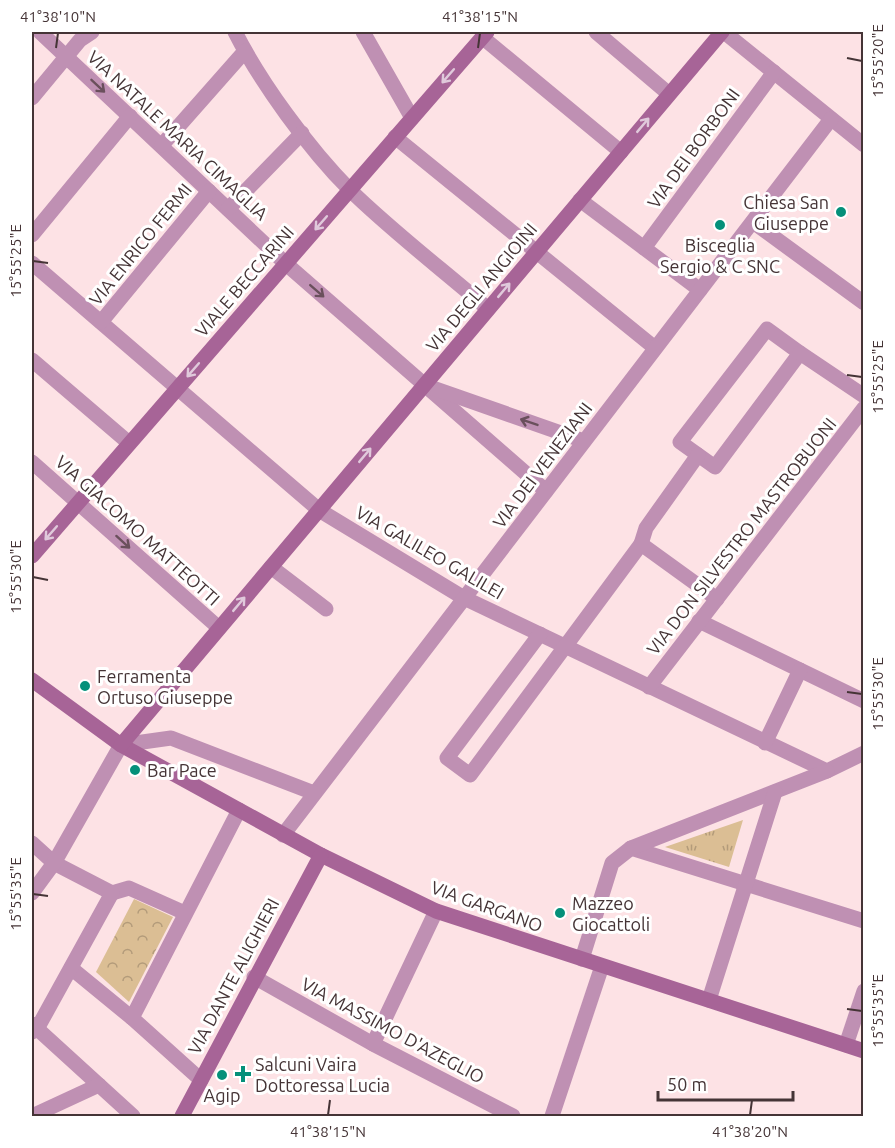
<svg xmlns="http://www.w3.org/2000/svg" width="895" height="1148" font-family="Ubuntu,sans-serif">
<style>
.grass{fill:url(#grass-tufts)}
.park{fill:url(#park-crowns)}
.lines{fill:none;stroke-linecap:round;stroke-linejoin:round}
.street{stroke:#bf90b3;stroke-width:15}
.secondary{stroke:#a76497;stroke-width:15}
.oneway{stroke:#e0c9db}
.oneway2{stroke:#6a505c}
.ticks{fill:none;stroke:#453436;stroke-width:2}
.poi-dot{fill:#05907a;stroke:#fff;stroke-width:2}
.labels{text-anchor:middle;dominant-baseline:central;stroke-width:6;stroke-linejoin:round;paint-order:stroke}
.street-label{font-size:18px;fill:#453436;stroke:#fff}
.poi-label{font-size:18px;fill:#453436;stroke:#fff;text-anchor:start}
.neatline{fill:none;stroke:#453436;stroke-width:2}
.ticks-label{font-size:15px;text-anchor:middle;fill:#453436}
</style>
<defs>
<pattern id="grass-tufts" width="24" height="20" patternUnits="userSpaceOnUse" patternTransform="scale(1.5)"><rect width="24" height="20" fill="#dbbe94"/><path d="M3 7l-1-3M5 7V3M7 7l1-3M15 17l-1-3M17 17v-4M19 17l1-3" fill="none" stroke="#b39b7a"/></pattern>
<pattern id="park-crowns" width="20" height="18" patternUnits="userSpaceOnUse" patternTransform="scale(1.5)"><rect width="20" height="18" fill="#dbbe94"/><path d="M2 6a3 3 0 1 1 6 0M12 15a3 3 0 1 1 6 0" fill="none" stroke="#b39b7a"/></pattern>
</defs>
<rect width="100%" height="100%" fill="#fde2e5"/>
<path class="grass" d="M 743,820 L 729,867 L 665,847 Z"/>
<path class="park" d="M 134,899 L 173,917 L 129,1002 L 96,972 Z"/>
<g class="lines">
<g class="street">
<path d="M 40,32 L 285,263 L 546,491"/>
<path d="M 235,32 C 261,83 309,149 350,190 C 393,232 443,270 488,309"/>
<path d="M 363,32 L 412,118"/>
<path d="M 596,32 L 669,94"/>
<path d="M 724,32 L 864,145"/>
<path d="M 482,37 L 621,152"/>
<path d="M 32,98 L 80,40 L 92,32"/>
<path d="M 395,137 L 655,348"/>
<path d="M 162,145 L 245,51"/>
<path d="M 580,200 L 700,290"/>
<path d="M 228,209 L 302,133"/>
<path d="M 753,222 L 864,303"/>
<path d="M 32,235 L 130,116"/>
<path d="M 644,248 L 774,72"/>
<path d="M 32,263 L 319,510 L 464,598 L 827,771 L 864,753"/>
<path d="M 101,322 L 209,191"/>
<path d="M 767,329 L 800,353 L 715,467 L 680,442 Z"/>
<path d="M 800,353 L 864,396"/>
<path d="M 32,360 L 129,443"/>
<path d="M 433,388 L 584,441"/>
<path d="M 32,462 L 219,628"/>
<path d="M 641,544 L 646,528 L 698,455"/>
<path d="M 271,567 L 326,609"/>
<path d="M 699,621 L 864,701"/>
<path d="M 540,634 L 447,758 L 470,775 L 641,544 L 717,599"/>
<path d="M 649,687 L 864,408"/>
<path d="M 765,743 L 800,670"/>
<path d="M 283,835 L 831,119"/>
<path d="M 32,843 L 54,863 L 112,893 L 129,888 L 185,913"/>
<path d="M 631,848 L 864,921"/>
<path d="M 32,893 L 54,863 L 121,745 L 171,738 L 314,793"/>
<path d="M 582,959 L 612,863 L 631,848 L 827,771"/>
<path d="M 71,968 L 132,1018"/>
<path d="M 254,977 L 373,1044 L 513,1116"/>
<path d="M 709,1000 L 775,792"/>
<path d="M 32,1024 L 133,1116"/>
<path d="M 32,1032 L 37,1029 L 112,893"/>
<path d="M 373,1044 L 436,911"/>
<path d="M 846,1045 L 864,991"/>
<path d="M 201,1080 L 132,1018 L 239,810"/>
<path d="M 32,1116 L 99,1085"/>
<path d="M 552,1116 L 602,966"/>
</g>
<g class="secondary">
<path d="M 32,556 L 487,32"/>
<path d="M 32,680 L 121,745 L 321,855 L 436,911 L 864,1051"/>
<path d="M 121,745 L 722,32"/>
<path d="M 182,1116 L 321,855"/>
</g>
</g>
<defs><path id="oneway-shaft" d="M-6 0H5M1.5-3L5.5 0L1.5 3" fill="none" stroke-width="1.6" stroke-linecap="round" stroke-linejoin="round" transform="scale(1.5)"/></defs>
<g class="oneway">
<use href="#oneway-shaft" transform="translate(448 76) rotate(131)"/>
<use href="#oneway-shaft" transform="translate(643 125) rotate(-50)"/>
<use href="#oneway-shaft" transform="translate(321 223) rotate(131)"/>
<use href="#oneway-shaft" transform="translate(504 290) rotate(-50)"/>
<use href="#oneway-shaft" transform="translate(193 370) rotate(131)"/>
<use href="#oneway-shaft" transform="translate(365 455) rotate(-50)"/>
<use href="#oneway-shaft" transform="translate(51 533) rotate(131)"/>
<use href="#oneway-shaft" transform="translate(239 604) rotate(-50)"/>
</g>
<g class="oneway2">
<use href="#oneway-shaft" transform="translate(98 86) rotate(43)"/>
<use href="#oneway-shaft" transform="translate(317 291) rotate(41)"/>
<use href="#oneway-shaft" transform="translate(529 422) rotate(-161)"/>
<use href="#oneway-shaft" transform="translate(123 542) rotate(42)"/>
</g>
<path class="ticks" d="M 56,48 L 58,33M 478,48 L 480,33M 847,58 L 862,61M 33,261 L 48,263M 847,375 L 862,377M 33,577 L 48,580M 847,692 L 862,694M 33,894 L 48,896M 847,1009 L 862,1011M 328,1115 L 330,1100M 750,1115 L 752,1100"/>
<g class="poi-dot">
<circle cx="841" cy="212" r="6"/>
<circle cx="720" cy="225" r="6"/>
<circle cx="85" cy="686" r="6"/>
<circle cx="135" cy="770" r="6"/>
<circle cx="560" cy="913" r="6"/>
<path d="M240 1065h6v6h6v6h-6v6h-6v-6h-6v-6h6z"/>
<circle cx="222" cy="1075" r="6"/>
</g>
<g class="labels">
<g class="street-label">
<text transform="translate(178 135) rotate(43)">VIA NATALE MARIA CIMAGLIA</text>
<text transform="translate(693 148) rotate(-54)">VIA DEI BORBONI</text>
<text transform="translate(140 244) rotate(-51)">VIA ENRICO FERMI</text>
<text transform="translate(244 281) rotate(-49)">VIALE BECCARINI</text>
<text transform="translate(481 287) rotate(-50)">VIA DEGLI ANGIOINI</text>
<text transform="translate(542 465) rotate(-53)">VIA DEI VENEZIANI</text>
<text transform="translate(138 530) rotate(42)">VIA GIACOMO MATTEOTTI</text>
<text transform="translate(741 536) rotate(-52)">VIA DON SILVESTRO MASTROBUONI</text>
<text transform="translate(430 552) rotate(30)">VIA GALILEO GALILEI</text>
<text transform="translate(487 906) rotate(20)">VIA GARGANO</text>
<text transform="translate(233 976) rotate(-62)">VIA DANTE ALIGHIERI</text>
<text transform="translate(393 1030) rotate(28)">VIA MASSIMO D'AZEGLIO</text>
</g>
<g class="poi-label">
<text x="829" y="202" text-anchor="end">Chiesa San<tspan x="829" dy="21">Giuseppe</tspan></text>
<text x="720" y="245" text-anchor="middle">Bisceglia<tspan x="720" dy="21">Sergio &amp; C SNC</tspan></text>
<text x="97" y="676">Ferramenta<tspan x="97" dy="21">Ortuso Giuseppe</tspan></text>
<text x="147" y="770">Bar Pace</text>
<text x="572" y="903">Mazzeo<tspan x="572" dy="21">Giocattoli</tspan></text>
<text x="255" y="1064">Salcuni Vaira<tspan x="255" dy="21">Dottoressa Lucia</tspan></text>
<text x="222" y="1095" text-anchor="middle">Agip</text>
</g>
</g>
<rect width="895" height="1148" fill="none" stroke="#ffffff" stroke-width="66"/>
<path d="M658 1091v9h135v-9" fill="none" stroke="#453436" stroke-width="3"/>
<text x="667" y="1091" font-size="18" fill="#453436" stroke="#ffffff" stroke-width="4.5" paint-order="stroke">50 m</text>
<rect x="33" y="33" width="829" height="1082" class="neatline"/>
<g class="ticks-label">
<text x="58" y="22">41°38'10"N</text>
<text x="480" y="22">41°38'15"N</text>
<text transform="translate(878 61) rotate(-90)" y="5">15°55'20"E</text>
<text transform="translate(16 261) rotate(-90)" y="5">15°55'25"E</text>
<text transform="translate(878 377) rotate(-90)" y="5">15°55'25"E</text>
<text transform="translate(16 577) rotate(-90)" y="5">15°55'30"E</text>
<text transform="translate(878 694) rotate(-90)" y="5">15°55'30"E</text>
<text transform="translate(16 894) rotate(-90)" y="5">15°55'35"E</text>
<text transform="translate(878 1011) rotate(-90)" y="5">15°55'35"E</text>
<text x="328" y="1137">41°38'15"N</text>
<text x="750" y="1137">41°38'20"N</text>
</g>
</svg>
